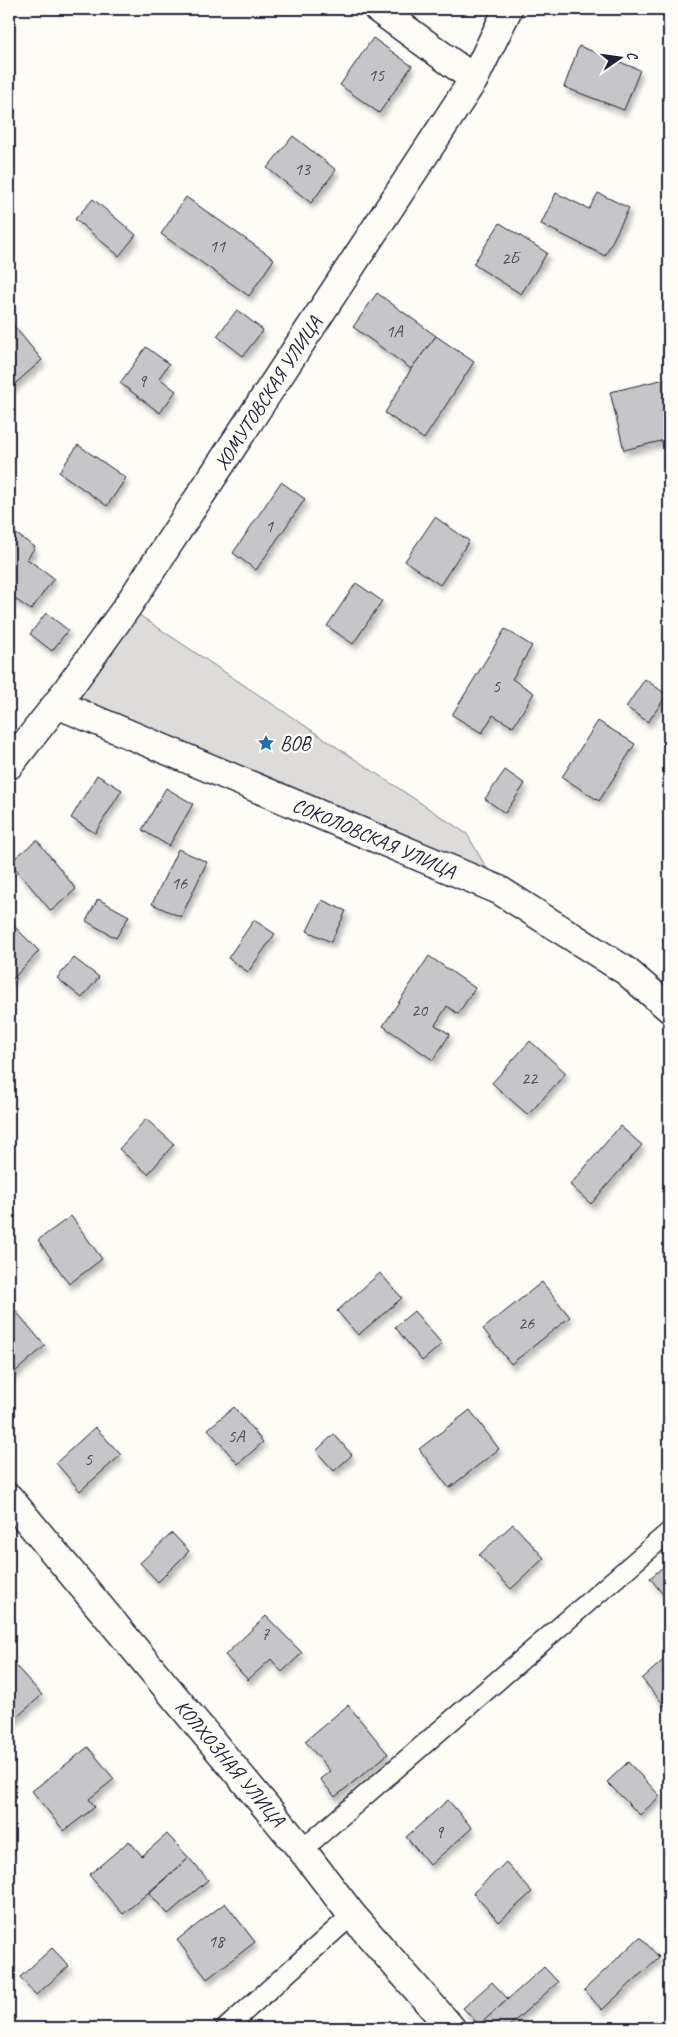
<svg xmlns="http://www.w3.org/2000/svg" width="678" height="2037" font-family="Caveat,sans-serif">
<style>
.green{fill:#dddcdb;stroke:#807f8b}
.building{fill:#c6c6c8;stroke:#22223b;filter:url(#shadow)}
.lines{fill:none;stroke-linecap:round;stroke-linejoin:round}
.service-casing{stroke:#22223b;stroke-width:22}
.minor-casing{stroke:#22223b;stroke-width:31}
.service{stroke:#fdfcf7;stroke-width:19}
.minor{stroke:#fdfcf7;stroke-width:28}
.labels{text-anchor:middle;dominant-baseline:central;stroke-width:5;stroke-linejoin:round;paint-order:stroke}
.number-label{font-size:18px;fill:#4b4b5e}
.street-label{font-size:20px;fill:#22223b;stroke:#fdfcf7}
.poi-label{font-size:20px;fill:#22223b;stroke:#fdfcf7;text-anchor:start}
</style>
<defs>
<filter id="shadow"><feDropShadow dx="3" dy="5.5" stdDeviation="2.5" flood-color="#0004"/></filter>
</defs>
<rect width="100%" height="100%" fill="#fdfcf7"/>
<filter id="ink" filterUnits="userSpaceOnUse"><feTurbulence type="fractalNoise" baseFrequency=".02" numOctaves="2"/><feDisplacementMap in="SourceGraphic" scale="10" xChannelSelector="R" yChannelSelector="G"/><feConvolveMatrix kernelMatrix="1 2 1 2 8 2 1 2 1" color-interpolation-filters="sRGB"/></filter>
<g filter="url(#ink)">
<path class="green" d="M 127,607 L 467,834 L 499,890 L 57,704 Z"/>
<g class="building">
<path d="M 373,38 L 412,66 L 379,113 L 340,85 Z"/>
<path d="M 579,46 L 640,70 L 624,110 L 564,87 Z"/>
<path d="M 293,136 L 336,170 L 311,203 L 267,168 Z"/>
<path d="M 556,193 L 589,209 L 598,193 L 629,208 L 605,256 L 541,224 Z"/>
<path d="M 186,197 L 274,259 L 249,296 L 161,234 Z"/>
<path d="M 93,199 L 136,235 L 119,256 L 75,219 Z"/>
<path d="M 500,223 L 547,253 L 521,294 L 473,264 Z"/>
<path d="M 377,293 L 436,336 L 411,369 L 353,327 Z"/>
<path d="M 237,310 L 263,330 L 243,356 L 217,336 Z"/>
<path d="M 9,320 L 42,360 L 9,389 Z"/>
<path d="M 436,336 L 474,362 L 424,439 L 385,413 L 411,369 Z"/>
<path d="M 146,347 L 169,364 L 159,378 L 176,391 L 160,413 L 120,383 Z"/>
<path d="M 669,378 L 669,439 L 624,450 L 610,392 Z"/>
<path d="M 78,445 L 126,478 L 107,506 L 59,472 Z"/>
<path d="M 281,482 L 305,499 L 256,570 L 233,553 Z"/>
<path d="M 435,517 L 469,541 L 440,585 L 405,561 Z"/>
<path d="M 9,529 L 35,547 L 27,559 L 54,578 L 31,610 L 9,595 Z"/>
<path d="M 356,583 L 382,601 L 353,644 L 327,626 Z"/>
<path d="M 46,613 L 68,630 L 52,651 L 30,634 Z"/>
<path d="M 505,629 L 532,646 L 512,679 L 534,693 L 513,727 L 493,715 L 482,733 L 452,715 Z"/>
<path d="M 645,679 L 667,695 L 648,722 L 626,707 Z"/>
<path d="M 598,721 L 635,744 L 599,801 L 562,777 Z"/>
<path d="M 505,770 L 525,784 L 505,813 L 485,799 Z"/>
<path d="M 97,775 L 122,790 L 95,833 L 71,818 Z"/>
<path d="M 166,788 L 193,804 L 169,846 L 142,830 Z"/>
<path d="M 37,840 L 76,889 L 51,911 L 10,862 Z"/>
<path d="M 178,849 L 207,862 L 181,917 L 152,904 Z"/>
<path d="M 98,899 L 129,916 L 116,938 L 86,921 Z"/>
<path d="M 322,900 L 346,911 L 331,942 L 307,931 Z"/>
<path d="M 254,920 L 275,934 L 248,972 L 228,958 Z"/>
<path d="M 9,921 L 39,951 L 9,983 Z"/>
<path d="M 429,956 L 475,988 L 458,1014 L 447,1006 L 435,1025 L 450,1034 L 433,1060 L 383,1026 Z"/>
<path d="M 74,958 L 99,977 L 82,998 L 57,978 Z"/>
<path d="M 530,1041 L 566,1073 L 528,1115 L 492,1083 Z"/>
<path d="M 146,1119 L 174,1144 L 148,1174 L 119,1149 Z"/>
<path d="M 620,1126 L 642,1145 L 591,1204 L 570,1185 Z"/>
<path d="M 71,1216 L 102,1259 L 69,1284 L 38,1240 Z"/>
<path d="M 380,1273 L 402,1298 L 358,1335 L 337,1311 Z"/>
<path d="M 542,1282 L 570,1317 L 511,1364 L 483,1329 Z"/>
<path d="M 9,1303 L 45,1346 L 9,1377 Z"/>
<path d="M 414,1311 L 442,1344 L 422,1361 L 395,1327 Z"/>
<path d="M 234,1407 L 263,1442 L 238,1464 L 208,1429 Z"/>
<path d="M 470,1410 L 499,1449 L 449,1488 L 419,1449 Z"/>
<path d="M 95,1427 L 121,1455 L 80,1491 L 56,1463 Z"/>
<path d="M 334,1434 L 352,1455 L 334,1471 L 316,1451 Z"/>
<path d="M 513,1524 L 544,1558 L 511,1589 L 479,1555 Z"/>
<path d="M 172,1533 L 189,1551 L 158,1582 L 140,1563 Z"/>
<path d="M 669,1562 L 669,1602 L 650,1578 Z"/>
<path d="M 266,1616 L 302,1653 L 282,1672 L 271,1659 L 248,1680 L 225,1655 Z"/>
<path d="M 669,1655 L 669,1703 L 666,1707 L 642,1679 Z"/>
<path d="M 15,1665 L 42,1695 L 9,1724 L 9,1671 Z"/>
<path d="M 348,1705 L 388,1754 L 335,1797 L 320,1779 L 330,1771 L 305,1741 Z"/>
<path d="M 88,1747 L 114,1779 L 89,1799 L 95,1807 L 64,1831 L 32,1791 Z"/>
<path d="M 628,1762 L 660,1796 L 640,1815 L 607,1782 Z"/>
<path d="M 448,1800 L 472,1828 L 430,1865 L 406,1837 Z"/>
<path d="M 167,1834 L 189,1858 L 123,1914 L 89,1875 L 129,1841 L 142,1856 Z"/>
<path d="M 189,1858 L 208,1880 L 168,1914 L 149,1893 Z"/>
<path d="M 506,1862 L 532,1892 L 499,1922 L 473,1893 Z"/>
<path d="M 225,1903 L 255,1942 L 207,1979 L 177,1940 Z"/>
<path d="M 640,1937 L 659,1957 L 602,2010 L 584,1990 Z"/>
<path d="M 52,1948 L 69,1966 L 36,1995 L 20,1977 Z"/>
<path d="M 544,1967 L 558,1982 L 507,2028 L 482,2028 L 479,2025 Z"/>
<path d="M 492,1982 L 508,1999 L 479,2025 L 463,2008 Z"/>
</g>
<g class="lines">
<g class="service-casing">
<g id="service">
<path d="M 302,1850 L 669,1532"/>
<path d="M 226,2028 L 352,1915"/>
</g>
</g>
<g class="minor-casing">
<g id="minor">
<path d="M 378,9 L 474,79"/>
<path d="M 57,704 L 499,890 L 626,971 L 669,1008"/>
<path d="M 9,765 L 57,704 L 127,607 L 474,79 L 508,9"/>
<path d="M 9,1498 L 302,1850 L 352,1915 L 451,2028"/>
</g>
</g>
<use href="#service" class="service"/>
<use href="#minor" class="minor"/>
</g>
</g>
<defs>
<g id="sight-bare" transform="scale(1.35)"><path d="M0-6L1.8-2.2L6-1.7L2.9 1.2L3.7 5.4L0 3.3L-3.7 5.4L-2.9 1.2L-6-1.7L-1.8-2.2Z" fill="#1f6fb2" stroke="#fdfcf7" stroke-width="2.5" paint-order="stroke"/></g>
</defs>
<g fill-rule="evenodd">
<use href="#sight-bare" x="266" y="743"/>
</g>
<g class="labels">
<g class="number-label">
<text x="376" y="75">15</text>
<text x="302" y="169">13</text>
<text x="217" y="246">11</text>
<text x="510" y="258">2Б</text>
<text x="394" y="331">1А</text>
<text x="142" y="381">9</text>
<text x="269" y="526">1</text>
<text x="496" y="686">5</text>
<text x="179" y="883">16</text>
<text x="419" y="1010">20</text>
<text x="529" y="1078">22</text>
<text x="526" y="1323">26</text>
<text x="236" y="1436">5А</text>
<text x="88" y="1459">5</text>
<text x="265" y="1634">7</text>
<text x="439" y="1832">9</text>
<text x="216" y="1941">18</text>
</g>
<g class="street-label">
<text transform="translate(268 393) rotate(-57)">ХОМУТОВСКАЯ УЛИЦА</text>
<text transform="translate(374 838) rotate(23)">СОКОЛОВСКАЯ УЛИЦА</text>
<text transform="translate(230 1763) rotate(50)">КОЛХОЗНАЯ УЛИЦА</text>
</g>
<g class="poi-label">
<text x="280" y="743">ВОВ</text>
</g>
</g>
<rect width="678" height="2037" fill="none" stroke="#fdfcf7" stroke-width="30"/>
<rect x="15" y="15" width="648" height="2007" fill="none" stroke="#22223b" stroke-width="2" filter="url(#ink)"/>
<g transform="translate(620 58) rotate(77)" stroke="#fdfcf7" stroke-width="4" paint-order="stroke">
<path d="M0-4L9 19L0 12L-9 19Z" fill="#22223b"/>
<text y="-8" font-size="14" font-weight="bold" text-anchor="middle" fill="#22223b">С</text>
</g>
</svg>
